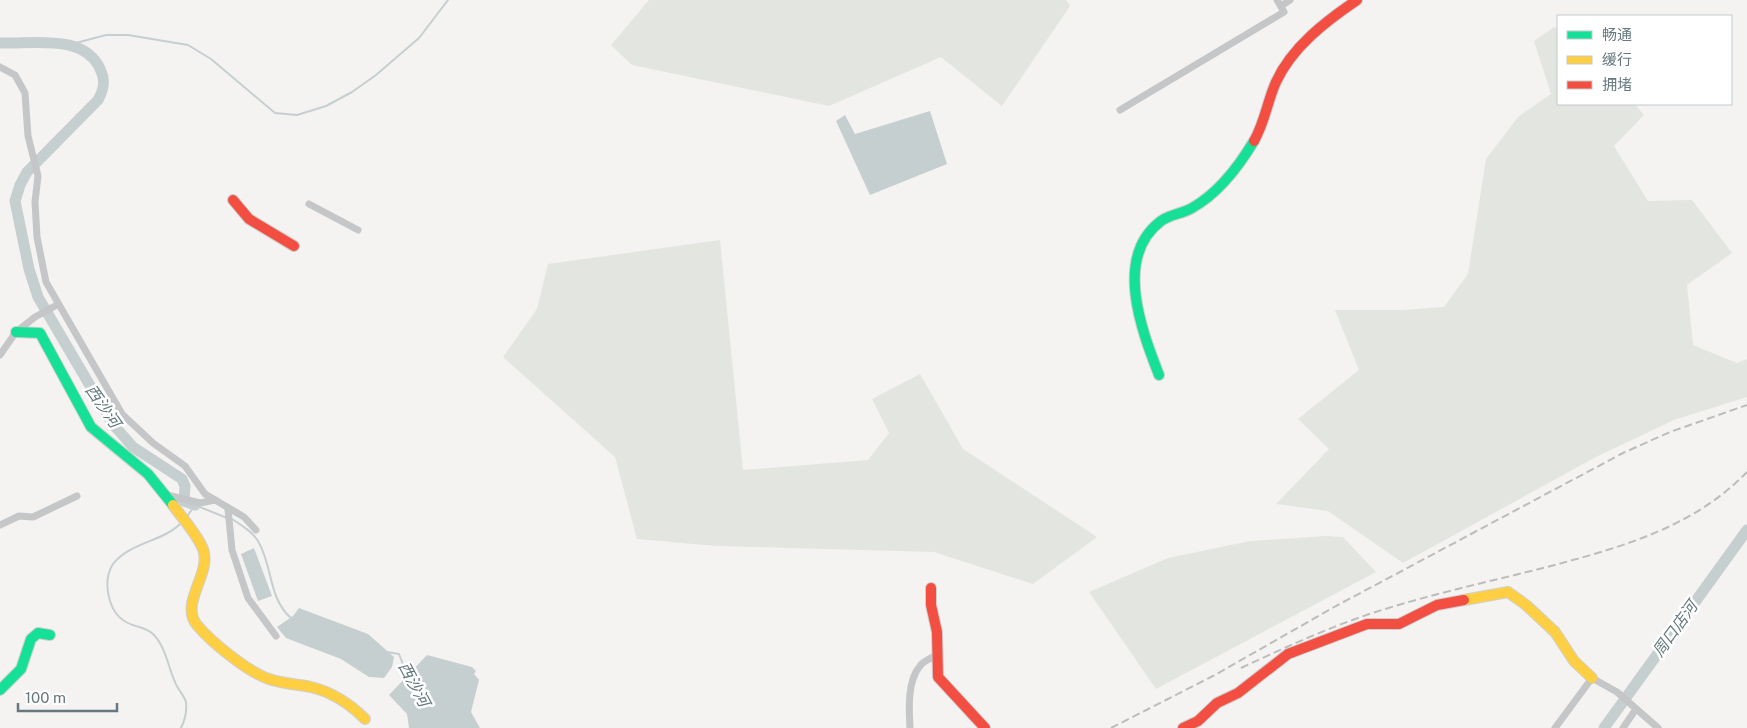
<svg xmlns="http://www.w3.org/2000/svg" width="1747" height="728" font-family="'Public Sans','Noto Sans SC',sans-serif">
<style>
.green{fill:#e3e5e0}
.water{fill:#c6cfd0}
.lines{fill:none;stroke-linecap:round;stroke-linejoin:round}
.stream{stroke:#c6cfd0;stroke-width:2}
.river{stroke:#c6cfd0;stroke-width:11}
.fast-casing{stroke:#cecfcf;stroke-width:12}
.slow-casing{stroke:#cecfcf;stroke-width:12}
.jam-casing{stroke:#cecfcf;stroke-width:12}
.street{stroke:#c4c6c7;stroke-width:7}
.fast{stroke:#16e098;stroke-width:10}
.slow{stroke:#ffcf43;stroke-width:10}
.jam{stroke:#f24e42;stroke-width:10}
.rail{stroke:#bbbdbd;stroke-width:2;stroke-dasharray:8 4;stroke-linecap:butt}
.labels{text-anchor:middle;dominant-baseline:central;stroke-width:5;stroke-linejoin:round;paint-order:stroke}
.water-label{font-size:16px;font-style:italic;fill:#63797c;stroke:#fff}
</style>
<rect width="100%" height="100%" fill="#f4f3f2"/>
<g class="green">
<path d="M 649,0 L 1066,0 L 1070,6 L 1002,106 L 941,57 L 829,106 L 632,65 L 611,45 Z"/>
<path d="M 1554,27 L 1558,29 L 1558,104 L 1635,104 L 1644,115 L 1614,146 L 1648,201 L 1692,200 L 1732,253 L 1687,285 L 1693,345 L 1737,363 L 1747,359 L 1747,397 L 1674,420 L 1596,457 L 1403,563 L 1328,511 L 1276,504 L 1329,449 L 1298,419 L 1359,370 L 1335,310 L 1402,310 L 1444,307 L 1468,274 L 1486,159 L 1518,117 L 1551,94 L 1534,41 Z"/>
<path d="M 720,240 L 743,470 L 868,460 L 889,433 L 872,399 L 920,374 L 963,449 L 1097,537 L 1033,584 L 934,552 L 716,546 L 637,539 L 615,457 L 503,357 L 537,309 L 548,264 Z"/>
<path d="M 1326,536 L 1343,537 L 1376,572 L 1156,689 L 1089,592 L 1168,558 L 1250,541 Z"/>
</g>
<g class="water">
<path d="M 930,111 L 947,164 L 870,195 L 836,121 L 845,115 L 855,134 Z"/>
<path d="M 254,548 L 272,596 L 258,601 L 241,554 Z"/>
<path d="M 299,608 L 368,634 L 394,657 L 392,667 L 384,678 L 369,677 L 341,659 L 286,638 L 277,627 L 293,616 Z"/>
<path d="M 427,655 L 472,667 L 476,671 L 474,674 L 479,680 L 471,712 L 480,728 L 409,728 L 407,714 L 389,695 Z"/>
</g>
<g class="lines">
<g class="stream">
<path d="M 72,44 L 106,35 L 128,35 L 188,45 L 211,59 L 275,113 L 297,115 L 326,106 L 352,92 L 376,75 L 419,38 L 448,0"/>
<path d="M 186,518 L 195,505 L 227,518"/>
<path d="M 232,519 C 241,525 252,531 258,541 C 273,566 268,598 291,618"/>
<path d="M 387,652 L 399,654 L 408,677"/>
<path d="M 181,728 C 185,720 187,711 186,702 C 184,695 178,690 175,682 C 168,667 166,647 153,634 C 146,627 134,627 126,622 C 108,612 102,581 113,564 C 130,542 163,542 181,523"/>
</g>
<g class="river">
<path d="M 0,43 C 33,44 86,33 101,71 C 106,82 103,91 98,100 L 27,172 L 20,185 L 15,201 L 29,269 L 38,297 L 112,423 L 133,447 L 182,479 L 185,486 L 184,501 L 195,505"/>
<path d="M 1604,728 L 1747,530"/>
</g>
<g class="fast-casing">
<g id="fast">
<path d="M 16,332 L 40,333 L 91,427 L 148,474 L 173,505"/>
<path d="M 1159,375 C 1142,331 1113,257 1161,221 C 1170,214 1182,214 1192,208 C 1219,193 1239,166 1254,141"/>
<path d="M 0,690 L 21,669 L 31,639 L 38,633 L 50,635"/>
</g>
</g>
<g class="slow-casing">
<g id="slow">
<path d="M 173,505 C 182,518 197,534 203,549 C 212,574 179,603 197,625 C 211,642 248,672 269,679 C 283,684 297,684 311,687 C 332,692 350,704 365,719"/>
<path d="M 1464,600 L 1508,592 L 1526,605 L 1555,632 L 1574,661 L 1592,678"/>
</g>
</g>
<g class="jam-casing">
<g id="jam">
<path d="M 1254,141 C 1265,122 1267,102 1276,82 C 1292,47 1326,21 1357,0"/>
<path d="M 233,200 L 249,219 L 294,246"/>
<path d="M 931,588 L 931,605 L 937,632 L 938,677 L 985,728"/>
<path d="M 1183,728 L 1198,721 L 1217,703 L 1238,693 L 1288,654 L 1367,624 L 1399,624 L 1437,605 L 1464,600"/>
</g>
</g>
<g class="street">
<path d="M 1281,6 L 1290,0"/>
<path d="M 0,67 L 15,75 L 25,93 L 28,136 L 38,176 L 35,202 L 37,237 L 46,282 L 122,414 L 153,443 L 185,466 L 205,494 L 244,517 L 256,530"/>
<path d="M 1120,110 L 1284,12 L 1277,0"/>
<path d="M 309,204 L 358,230"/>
<path d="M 0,355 L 16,332 L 35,317 L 55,306"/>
<path d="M 167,495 L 200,503 L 215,500"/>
<path d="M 228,509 L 232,550 L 248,598 L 276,636"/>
<path d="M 0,525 L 19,516 L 33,517 L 77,496"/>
<path d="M 910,728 C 909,710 907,681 920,666 C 923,661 932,658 936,655"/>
<path d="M 1555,728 L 1592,678 L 1617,692 L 1658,728"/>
<path d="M 1623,728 L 1636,709"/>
</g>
<use href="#fast" class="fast"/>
<use href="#slow" class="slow"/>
<use href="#jam" class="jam"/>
<g class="rail">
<path d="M 1241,668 C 1288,646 1336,624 1385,609 C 1440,592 1496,580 1551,566 C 1622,547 1694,527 1747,472"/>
<path d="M 1111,728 L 1213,676 L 1336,606 L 1623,453 L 1670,432 L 1747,405"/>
</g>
</g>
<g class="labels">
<g class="water-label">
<text transform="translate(103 406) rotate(55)">西沙河</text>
<text transform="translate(1675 629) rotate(-54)">周口店河</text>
<text transform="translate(414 684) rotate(62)">西沙河</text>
</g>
</g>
<rect x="1557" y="15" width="175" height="90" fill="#ffffff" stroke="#c2c9cc"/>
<rect x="1567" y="31" width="25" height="8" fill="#16e098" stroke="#c2c9cc"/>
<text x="1602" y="40" font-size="15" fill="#67787f">畅通</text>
<rect x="1567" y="56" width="25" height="8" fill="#ffcf43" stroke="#c2c9cc"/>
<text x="1602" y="65" font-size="15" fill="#67787f">缓行</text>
<rect x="1567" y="81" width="25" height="8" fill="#f24e42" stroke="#c2c9cc"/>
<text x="1602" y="90" font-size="15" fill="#67787f">拥堵</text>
<path d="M18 703v8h99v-8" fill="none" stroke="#67787f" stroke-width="2.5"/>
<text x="25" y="703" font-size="15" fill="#67787f" stroke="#ffffff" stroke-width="4" paint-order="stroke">100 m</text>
</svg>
